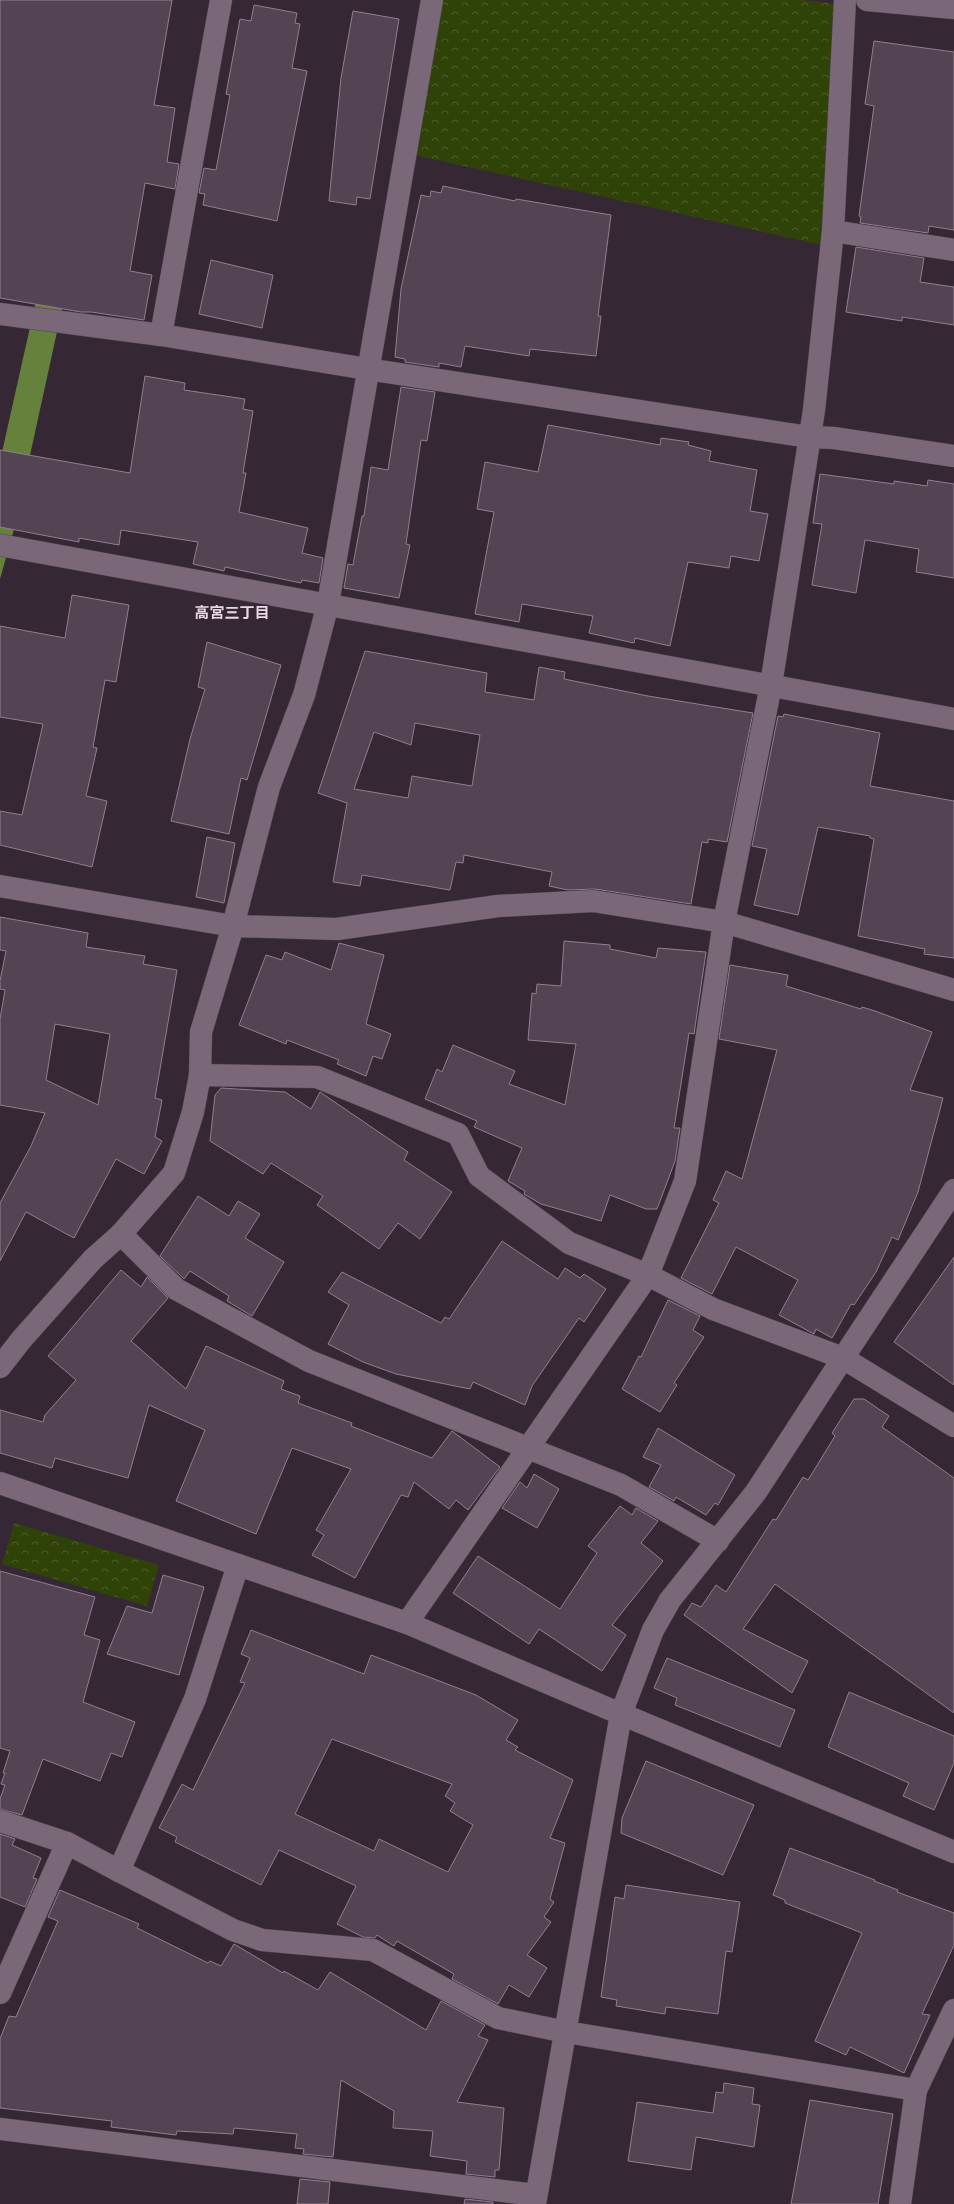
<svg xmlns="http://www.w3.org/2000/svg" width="954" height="2204" font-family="'Varela Round','Noto Sans JP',sans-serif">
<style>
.park{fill:url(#park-crowns)}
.water{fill:#65813b}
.building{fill:#544352;stroke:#917e8e;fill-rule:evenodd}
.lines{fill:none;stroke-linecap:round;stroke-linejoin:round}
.minor-casing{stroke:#534551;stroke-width:23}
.tertiary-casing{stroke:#534551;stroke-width:23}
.minor{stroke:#7a6878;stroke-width:22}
.tertiary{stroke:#7a6878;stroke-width:22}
.labels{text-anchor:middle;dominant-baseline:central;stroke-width:3;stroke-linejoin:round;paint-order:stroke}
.neighbourhood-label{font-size:15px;font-weight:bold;fill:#ebd6e8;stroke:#362735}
</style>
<defs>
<pattern id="park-crowns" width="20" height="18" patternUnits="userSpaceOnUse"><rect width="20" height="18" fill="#2f4308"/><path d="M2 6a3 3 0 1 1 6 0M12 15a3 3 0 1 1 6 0" fill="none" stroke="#4d5e2c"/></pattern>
</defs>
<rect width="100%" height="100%" fill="#362735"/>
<g class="park">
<path d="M 442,0 L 803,0 L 837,4 L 822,245 L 414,155 Z"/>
<path d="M 14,1523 L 159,1565 L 147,1606 L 2,1564 Z"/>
</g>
<path class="water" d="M 86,0 L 96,58 L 62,309 L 13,533 L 0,579 L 0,461 L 35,305 Z"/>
<g class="building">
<path d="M 0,0 L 172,0 L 154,105 L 175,108 L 167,162 L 179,164 L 175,189 L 145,183 L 130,271 L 152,275 L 144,320 L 91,312 L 81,312 L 0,298 Z"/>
<path d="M 254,5 L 297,13 L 295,23 L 300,24 L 292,68 L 307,71 L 277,221 L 203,205 L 205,194 L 199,193 L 204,168 L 216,170 L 230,95 L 226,94 L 240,19 L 251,21 Z"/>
<path d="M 353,11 L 399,19 L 370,199 L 357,197 L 356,205 L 329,201 L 341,78 Z"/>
<path d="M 874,41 L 954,52 L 954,230 L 929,226 L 928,233 L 860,223 L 861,217 L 859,216 L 874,106 L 865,104 Z"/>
<path d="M 443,186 L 515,201 L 516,199 L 611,215 L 598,316 L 601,316 L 596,356 L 530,349 L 529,356 L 465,346 L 461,367 L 439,363 L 439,367 L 405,362 L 405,359 L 395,357 L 401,289 L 421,195 L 430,197 L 431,191 L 441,193 Z"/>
<path d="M 856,247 L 924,258 L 920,282 L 954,287 L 954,325 L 902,317 L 902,321 L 846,312 Z"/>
<path d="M 211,260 L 273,275 L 262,328 L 199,314 Z"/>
<path d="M 145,376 L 185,383 L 184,390 L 245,399 L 243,409 L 253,411 L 243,473 L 246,473 L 239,512 L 308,528 L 302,553 L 323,558 L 319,583 L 302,580 L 301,583 L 225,567 L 224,571 L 193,564 L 198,542 L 121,530 L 119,545 L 79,538 L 79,542 L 0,527 L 0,450 L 130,473 Z"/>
<path d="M 401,387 L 435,392 L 427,441 L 421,440 L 406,544 L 410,545 L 399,598 L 344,588 L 348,564 L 353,565 L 362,516 L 364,516 L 371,467 L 388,470 Z"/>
<path d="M 548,425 L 660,445 L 661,438 L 689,442 L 688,445 L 711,451 L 709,461 L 757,470 L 750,511 L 768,514 L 759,561 L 731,556 L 729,568 L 688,562 L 670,646 L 635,638 L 634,643 L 589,633 L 593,616 L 522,604 L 519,622 L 475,614 L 494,512 L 477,509 L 485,462 L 538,472 Z"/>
<path d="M 820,474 L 894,484 L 894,481 L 927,486 L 928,480 L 954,484 L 954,578 L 916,572 L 919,549 L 865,540 L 856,593 L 812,585 L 822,524 L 813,523 Z"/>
<path d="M 72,595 L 129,605 L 116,682 L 105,680 L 93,747 L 97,748 L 86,796 L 107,801 L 92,867 L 0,845 L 0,811 L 22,815 L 43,724 L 0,717 L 0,626 L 65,638 Z"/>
<path d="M 207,642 L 281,665 L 247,780 L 241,778 L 229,834 L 171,821 L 190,739 L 205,689 L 198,687 Z"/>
<path d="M 365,651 L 487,673 L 485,692 L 534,700 L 539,667 L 565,672 L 564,679 L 648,696 L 753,713 L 727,842 L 708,839 L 708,843 L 702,842 L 691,904 L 595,889 L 568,890 L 549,886 L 552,872 L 464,855 L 463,863 L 456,862 L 450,890 L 362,875 L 360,886 L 333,882 L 347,803 L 318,793 ZM 415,723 L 480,735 L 472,786 L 412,776 L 408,798 L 354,789 L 374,732 L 411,745 Z"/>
<path d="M 784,714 L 880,733 L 870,786 L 954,801 L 954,958 L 924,954 L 925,949 L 858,936 L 874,839 L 870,838 L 870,836 L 818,827 L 798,915 L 754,905 L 767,849 L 752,846 L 778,716 L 783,717 Z"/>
<path d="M 207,837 L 235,843 L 224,903 L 196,897 Z"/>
<path d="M 0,917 L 88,933 L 86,947 L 145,956 L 143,964 L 177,970 L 155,1098 L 162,1100 L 155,1137 L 162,1141 L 144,1174 L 116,1159 L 74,1238 L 26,1212 L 0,1261 L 0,1203 L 31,1146 L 45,1113 L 0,1105 L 0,1019 L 5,990 L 0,989 L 0,981 L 6,951 L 0,950 ZM 55,1024 L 110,1034 L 98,1105 L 46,1080 Z"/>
<path d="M 564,941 L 610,945 L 610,949 L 656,958 L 658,948 L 706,952 L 694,1034 L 689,1033 L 674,1128 L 680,1128 L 675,1161 L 657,1209 L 646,1209 L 610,1195 L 601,1221 L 541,1204 L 524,1194 L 525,1191 L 508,1181 L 522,1148 L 474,1127 L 477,1121 L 425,1099 L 437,1069 L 442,1072 L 453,1045 L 515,1071 L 509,1084 L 565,1105 L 576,1044 L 528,1040 L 532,993 L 536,994 L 537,984 L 561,986 Z"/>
<path d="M 339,943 L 384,955 L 366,1024 L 391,1034 L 382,1059 L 373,1056 L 366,1076 L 337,1064 L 339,1060 L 287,1040 L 286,1044 L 239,1025 L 266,955 L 282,960 L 285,952 L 331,970 Z"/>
<path d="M 730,965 L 788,975 L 786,986 L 861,1009 L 862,1007 L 875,1011 L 932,1032 L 910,1090 L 943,1098 L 918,1192 L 898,1240 L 892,1237 L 876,1272 L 854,1305 L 851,1304 L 832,1338 L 816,1329 L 814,1334 L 779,1315 L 798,1280 L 736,1247 L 712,1294 L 681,1278 L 719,1203 L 713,1200 L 726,1171 L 742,1179 L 777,1050 L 719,1039 Z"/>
<path d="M 221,1088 L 285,1092 L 311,1109 L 320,1092 L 408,1152 L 404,1160 L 452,1192 L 420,1239 L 398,1223 L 379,1249 L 317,1205 L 323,1196 L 271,1163 L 263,1174 L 210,1141 L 215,1095 Z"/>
<path d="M 198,1196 L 229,1216 L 238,1201 L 260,1214 L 245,1238 L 284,1262 L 252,1316 L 227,1301 L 229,1296 L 190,1271 L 184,1279 L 160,1256 Z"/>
<path d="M 502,1241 L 558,1279 L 565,1268 L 580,1278 L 584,1274 L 606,1289 L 584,1322 L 579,1318 L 532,1386 L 525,1405 L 473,1382 L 470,1389 L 396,1374 L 363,1362 L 328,1344 L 349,1305 L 328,1292 L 342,1272 L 441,1323 L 445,1317 L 449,1319 Z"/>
<path d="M 954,1257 L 954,1385 L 894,1342 Z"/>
<path d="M 121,1270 L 141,1287 L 147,1277 L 168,1298 L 131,1341 L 186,1389 L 206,1346 L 284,1381 L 281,1389 L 300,1396 L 298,1403 L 352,1423 L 351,1426 L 432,1458 L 452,1431 L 500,1467 L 468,1510 L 456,1500 L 449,1509 L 414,1482 L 408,1497 L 401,1495 L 355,1578 L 312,1555 L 324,1535 L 316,1530 L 351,1469 L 292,1448 L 256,1534 L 176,1501 L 205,1430 L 149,1405 L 128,1478 L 55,1458 L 52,1468 L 0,1453 L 0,1410 L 43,1422 L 45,1415 L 76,1380 L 48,1356 Z"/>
<path d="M 668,1300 L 700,1316 L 693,1330 L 704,1337 L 674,1383 L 677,1385 L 660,1412 L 622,1389 L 639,1356 L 641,1357 Z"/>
<path d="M 854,1399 L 864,1399 L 889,1416 L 882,1427 L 954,1478 L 954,1713 L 775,1584 L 743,1629 L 808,1661 L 792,1693 L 684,1615 L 692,1603 L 701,1607 L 716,1585 L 726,1592 L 773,1519 L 776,1520 L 803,1477 L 808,1480 L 835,1436 L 832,1433 Z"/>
<path d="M 658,1428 L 735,1475 L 718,1505 L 715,1503 L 706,1515 L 676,1497 L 674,1501 L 649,1487 L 661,1465 L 643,1457 Z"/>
<path d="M 534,1474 L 559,1489 L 537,1528 L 502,1508 L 520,1482 L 527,1488 Z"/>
<path d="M 620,1506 L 632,1515 L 636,1508 L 658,1521 L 641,1543 L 663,1561 L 612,1625 L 626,1635 L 602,1671 L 539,1629 L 529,1644 L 453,1593 L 478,1556 L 560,1609 L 597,1553 L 588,1546 Z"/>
<path d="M 0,1571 L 95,1597 L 84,1635 L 100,1640 L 83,1702 L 135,1722 L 122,1757 L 111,1753 L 100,1781 L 43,1759 L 22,1815 L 0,1809 L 0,1799 L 5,1785 L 1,1784 L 5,1773 L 3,1773 L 10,1751 L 0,1748 Z"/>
<path d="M 163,1575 L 204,1587 L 179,1675 L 107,1654 L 127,1606 L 152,1613 Z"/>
<path d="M 251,1630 L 364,1674 L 371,1655 L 476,1695 L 518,1720 L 506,1740 L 518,1747 L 515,1750 L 573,1780 L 550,1838 L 565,1843 L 550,1899 L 554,1902 L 544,1917 L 551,1922 L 527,1955 L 547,1968 L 529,1997 L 509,1985 L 498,2004 L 452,1979 L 454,1974 L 397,1941 L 394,1946 L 377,1935 L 375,1938 L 363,1937 L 337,1924 L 356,1886 L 279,1850 L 261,1885 L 175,1842 L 177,1837 L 159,1828 L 182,1784 L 193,1790 L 245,1683 L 240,1682 L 250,1658 L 241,1654 ZM 332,1739 L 452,1784 L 445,1796 L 455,1803 L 450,1811 L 473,1825 L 448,1872 L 379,1839 L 374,1851 L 295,1814 Z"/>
<path d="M 667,1658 L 795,1710 L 780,1747 L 675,1705 L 677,1698 L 654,1688 Z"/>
<path d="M 849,1692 L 954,1736 L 954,1763 L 934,1810 L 903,1796 L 909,1783 L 828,1747 Z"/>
<path d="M 646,1761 L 754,1805 L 723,1875 L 621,1833 L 622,1818 Z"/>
<path d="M 0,1834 L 15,1839 L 12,1845 L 41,1858 L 33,1878 L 37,1879 L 25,1907 L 0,1897 Z"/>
<path d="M 790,1848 L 875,1880 L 874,1881 L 898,1890 L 897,1892 L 954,1913 L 954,1945 L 922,2014 L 930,2015 L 904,2073 L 850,2047 L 846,2055 L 815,2041 L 862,1933 L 785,1903 L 785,1900 L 773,1895 Z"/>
<path d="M 626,1885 L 740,1902 L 732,1952 L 726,1951 L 718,2014 L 666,2007 L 665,2014 L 616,2006 L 617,2000 L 601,1997 L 615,1897 L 624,1899 Z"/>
<path d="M 60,1890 L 139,1924 L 137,1928 L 208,1963 L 210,1961 L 221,1966 L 234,1944 L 283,1973 L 284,1971 L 318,1990 L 330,1972 L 426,2030 L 441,2001 L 485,2025 L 478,2036 L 488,2040 L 457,2102 L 504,2108 L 499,2170 L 495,2170 L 495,2177 L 466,2174 L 467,2161 L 430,2156 L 433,2131 L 393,2128 L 394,2111 L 341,2080 L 333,2157 L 303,2154 L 304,2149 L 295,2148 L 297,2134 L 234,2128 L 233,2134 L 177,2131 L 176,2135 L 111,2127 L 112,2121 L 0,2108 L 0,2039 L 9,2016 L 16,2017 L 58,1921 L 48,1917 Z"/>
<path d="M 724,2083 L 754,2088 L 752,2104 L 760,2105 L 754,2147 L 696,2137 L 691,2170 L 628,2161 L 637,2102 L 713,2113 L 716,2092 L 723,2093 Z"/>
<path d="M 810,2100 L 893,2114 L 878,2204 L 791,2204 Z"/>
<path d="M 300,2179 L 330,2182 L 328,2204 L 297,2204 Z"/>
<path d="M 465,2199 L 493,2202 L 493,2204 L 464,2204 Z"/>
</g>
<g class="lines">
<g class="minor-casing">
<g id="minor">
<path d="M 867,0 L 954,8"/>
<path d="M 833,231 L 954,250"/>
<path d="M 0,314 L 161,335 L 367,369 L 809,437 L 834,438 L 954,456"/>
<path d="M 161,335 L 221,0"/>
<path d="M 0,545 L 954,719"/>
<path d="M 0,886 L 233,926 L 337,929 L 498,906 L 593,901 L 724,922 L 954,990"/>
<path d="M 200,1075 L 317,1077 L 458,1134 L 479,1176 L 569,1243 L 648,1275 L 713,1309 L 843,1358 L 756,1492 L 670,1600 L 653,1630 L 621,1714 L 535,2204"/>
<path d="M 954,1190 L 843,1358 L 954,1426"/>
<path d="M 121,1234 L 176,1289 L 309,1361 L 621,1485 L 718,1541"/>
<path d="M 0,1367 L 21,1340 L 93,1259 L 121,1234 L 174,1173 L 193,1112 L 200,1075 L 201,1032 L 233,926 L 269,787 L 304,695 L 328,604 L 432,0"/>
<path d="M 0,1483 L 407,1623 L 621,1714"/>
<path d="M 407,1623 L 648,1275 L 685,1181 L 724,922 L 771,685 L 814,410 L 833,231 L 845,0"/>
<path d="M 0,1821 L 67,1843"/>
<path d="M 119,1871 L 233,1930 L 262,1940 L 373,1950 L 498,2018 L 566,2032 L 916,2090"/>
<path d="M 0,1993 L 67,1843 L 119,1871 L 195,1699 L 238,1565"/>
<path d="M 0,2129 L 536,2195"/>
<path d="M 900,2204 L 916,2090 L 954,2010"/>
</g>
</g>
<g class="tertiary-casing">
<path id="tertiary" d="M 621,1714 L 954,1852"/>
</g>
<use href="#minor" class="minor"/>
<use href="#tertiary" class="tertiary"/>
</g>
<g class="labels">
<g class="neighbourhood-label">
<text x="232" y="613">高宮三丁目</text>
</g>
</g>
</svg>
